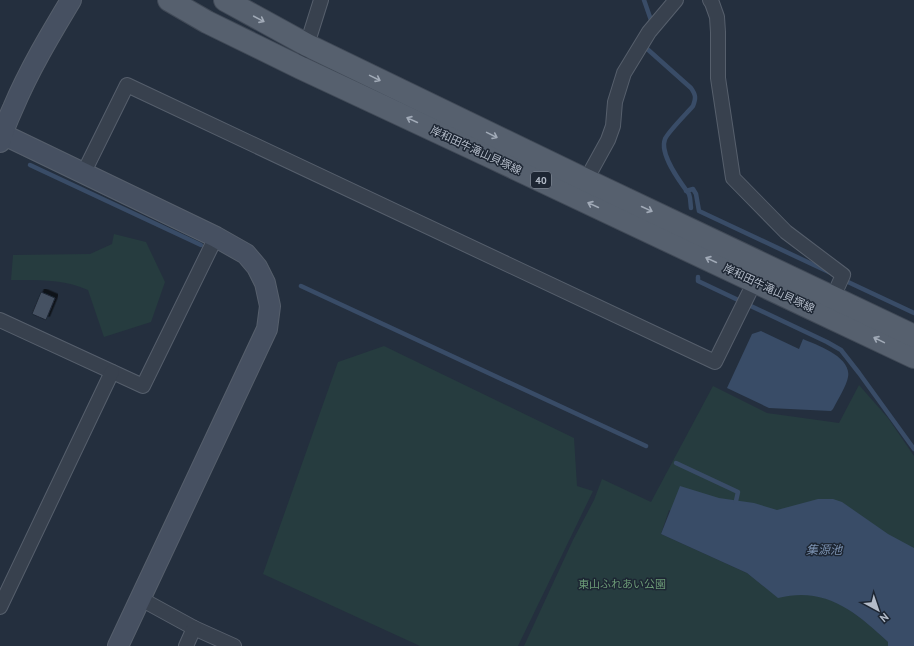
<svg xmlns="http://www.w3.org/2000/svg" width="914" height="646" font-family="'PT Sans','Noto Sans JP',sans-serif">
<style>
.green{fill:#263c3f}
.water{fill:#394c67}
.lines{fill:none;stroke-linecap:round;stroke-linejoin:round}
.stream{stroke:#394c67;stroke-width:4.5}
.building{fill:#455162;stroke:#1f2835;filter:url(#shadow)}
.street-casing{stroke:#565f6c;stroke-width:16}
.secondary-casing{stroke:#565f6c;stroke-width:22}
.primary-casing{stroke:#414a57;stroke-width:24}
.street{stroke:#38414e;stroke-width:14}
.secondary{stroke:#465061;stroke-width:20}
.primary{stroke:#56606e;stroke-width:22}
.oneway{stroke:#a1aab7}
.labels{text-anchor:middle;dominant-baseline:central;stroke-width:3;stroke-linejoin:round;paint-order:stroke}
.shield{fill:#1d2633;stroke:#878f9c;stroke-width:1}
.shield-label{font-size:10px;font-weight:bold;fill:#b4bcc9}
.street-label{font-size:11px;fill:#b4bcc9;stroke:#1d2633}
.park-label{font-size:11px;fill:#6b9a76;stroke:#1d2633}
.water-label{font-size:12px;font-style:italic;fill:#7c92b1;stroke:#1d2633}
</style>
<defs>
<filter id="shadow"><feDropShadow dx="3.5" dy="-3.5" stdDeviation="0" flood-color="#0009"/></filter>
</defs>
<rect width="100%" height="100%" fill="#242f3e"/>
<g class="green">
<path d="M 114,234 L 146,242 L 165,282 L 151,322 L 104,337 L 88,290 C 64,279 38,280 11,280 L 13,255 L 90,254 L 112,244 Z"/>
<path d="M 384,346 L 574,438 L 577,486 L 593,491 L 518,646 L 420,646 L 263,574 L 338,362 Z"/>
<path d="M 859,385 L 888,418 L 914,456 L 914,635 L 669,510 L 661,534 L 747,573 L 778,597 C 825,586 855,611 888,642 L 888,646 L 524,646 L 573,540 L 594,500 L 602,479 L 651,502 L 713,386 L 767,413 L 839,423 Z"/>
</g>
<g class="water">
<path d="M 761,331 L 799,349 L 803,339 C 817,345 852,357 848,377 C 847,385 837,401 833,409 L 831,411 L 769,408 L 727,388 L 752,334 Z"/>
<path d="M 680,486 L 719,498 L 754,503 L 777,510 L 818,499 L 833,499 L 842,502 L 888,534 L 914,548 L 914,646 L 888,646 L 888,642 C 855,611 825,586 778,598 L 747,573 L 661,534 Z"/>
</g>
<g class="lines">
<g class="stream">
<path d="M 644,0 L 652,23"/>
<path d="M 646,46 L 645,47 L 691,88 C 696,95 696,98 693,106 C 687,113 668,132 665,139 C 659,154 680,182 689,194 L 690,198 L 691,208"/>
<path d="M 30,165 L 201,245"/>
<path d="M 686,191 L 693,189 L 696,194 L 699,211 L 831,273"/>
<path d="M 698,277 L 698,281 L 827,342 L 841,350 L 859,373 L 914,449"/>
<path d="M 848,282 L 914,313"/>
<path d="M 301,286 L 646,446"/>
<path d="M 676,463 L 738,492 L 736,501"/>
</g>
</g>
<path class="building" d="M 41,292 L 55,298 L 46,320 L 32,314 Z"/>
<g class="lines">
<g class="street-casing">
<g id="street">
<path d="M 710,0 L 712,3 L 717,17 L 718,32 L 718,78 L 733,178 L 786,232 L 843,275 L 833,297"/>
<path d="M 305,51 L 321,0"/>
<path d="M 84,172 L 127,85 L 715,362 L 755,281"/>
<path d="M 586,180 L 608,140 L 613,126 L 615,102 L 624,73 L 649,32 L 676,0"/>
<path d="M 0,320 L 143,386 L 216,237"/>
<path d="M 141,599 L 194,628 L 234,646"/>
<path d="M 0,607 L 112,372"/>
<path d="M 186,646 L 194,628"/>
</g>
</g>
<g class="secondary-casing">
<g id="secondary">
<path d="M 0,133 L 216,237 L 246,254 L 257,267 L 265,283 L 270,306 L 267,329 L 118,646"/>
<path d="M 0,142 C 3,130 8,119 13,108 C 29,70 50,35 71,0"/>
</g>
</g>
<g class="primary-casing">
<g id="primary">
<path d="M 169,0 L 207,22 L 301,68 L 489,156 L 914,357"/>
<path d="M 225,0 L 307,45 L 586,180 L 914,336"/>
</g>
</g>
<use href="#street" class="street"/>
<use href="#secondary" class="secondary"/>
<use href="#primary" class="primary"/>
</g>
<defs><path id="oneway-shaft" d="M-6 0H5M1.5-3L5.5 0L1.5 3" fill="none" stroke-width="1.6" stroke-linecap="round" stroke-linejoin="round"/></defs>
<g class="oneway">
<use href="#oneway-shaft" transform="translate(259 19) rotate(28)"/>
<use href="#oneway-shaft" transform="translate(375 78) rotate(26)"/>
<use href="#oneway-shaft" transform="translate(412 120) rotate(-155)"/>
<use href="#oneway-shaft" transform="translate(492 135) rotate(26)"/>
<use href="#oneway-shaft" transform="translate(593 205) rotate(-155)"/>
<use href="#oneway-shaft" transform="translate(647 209) rotate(25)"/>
<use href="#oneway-shaft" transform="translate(711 260) rotate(-155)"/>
<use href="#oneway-shaft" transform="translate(879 340) rotate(-154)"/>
</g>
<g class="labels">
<rect class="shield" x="531" y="172" width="20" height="16" rx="3"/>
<g class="shield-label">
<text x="541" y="180">40</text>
</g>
<g class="street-label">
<text transform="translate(476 150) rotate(25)">岸和田牛滝山貝塚線</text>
<text transform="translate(769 288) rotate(25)">岸和田牛滝山貝塚線</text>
</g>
<g class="park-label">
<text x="622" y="584">東山ふれあい公園</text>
</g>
<g class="water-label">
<text x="824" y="549">集源池</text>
</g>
</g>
<g transform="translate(878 610) rotate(140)" stroke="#1d2633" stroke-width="3" paint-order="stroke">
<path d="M0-3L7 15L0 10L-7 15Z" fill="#b4bcc9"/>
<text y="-6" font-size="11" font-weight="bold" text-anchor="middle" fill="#b4bcc9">N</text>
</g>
</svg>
